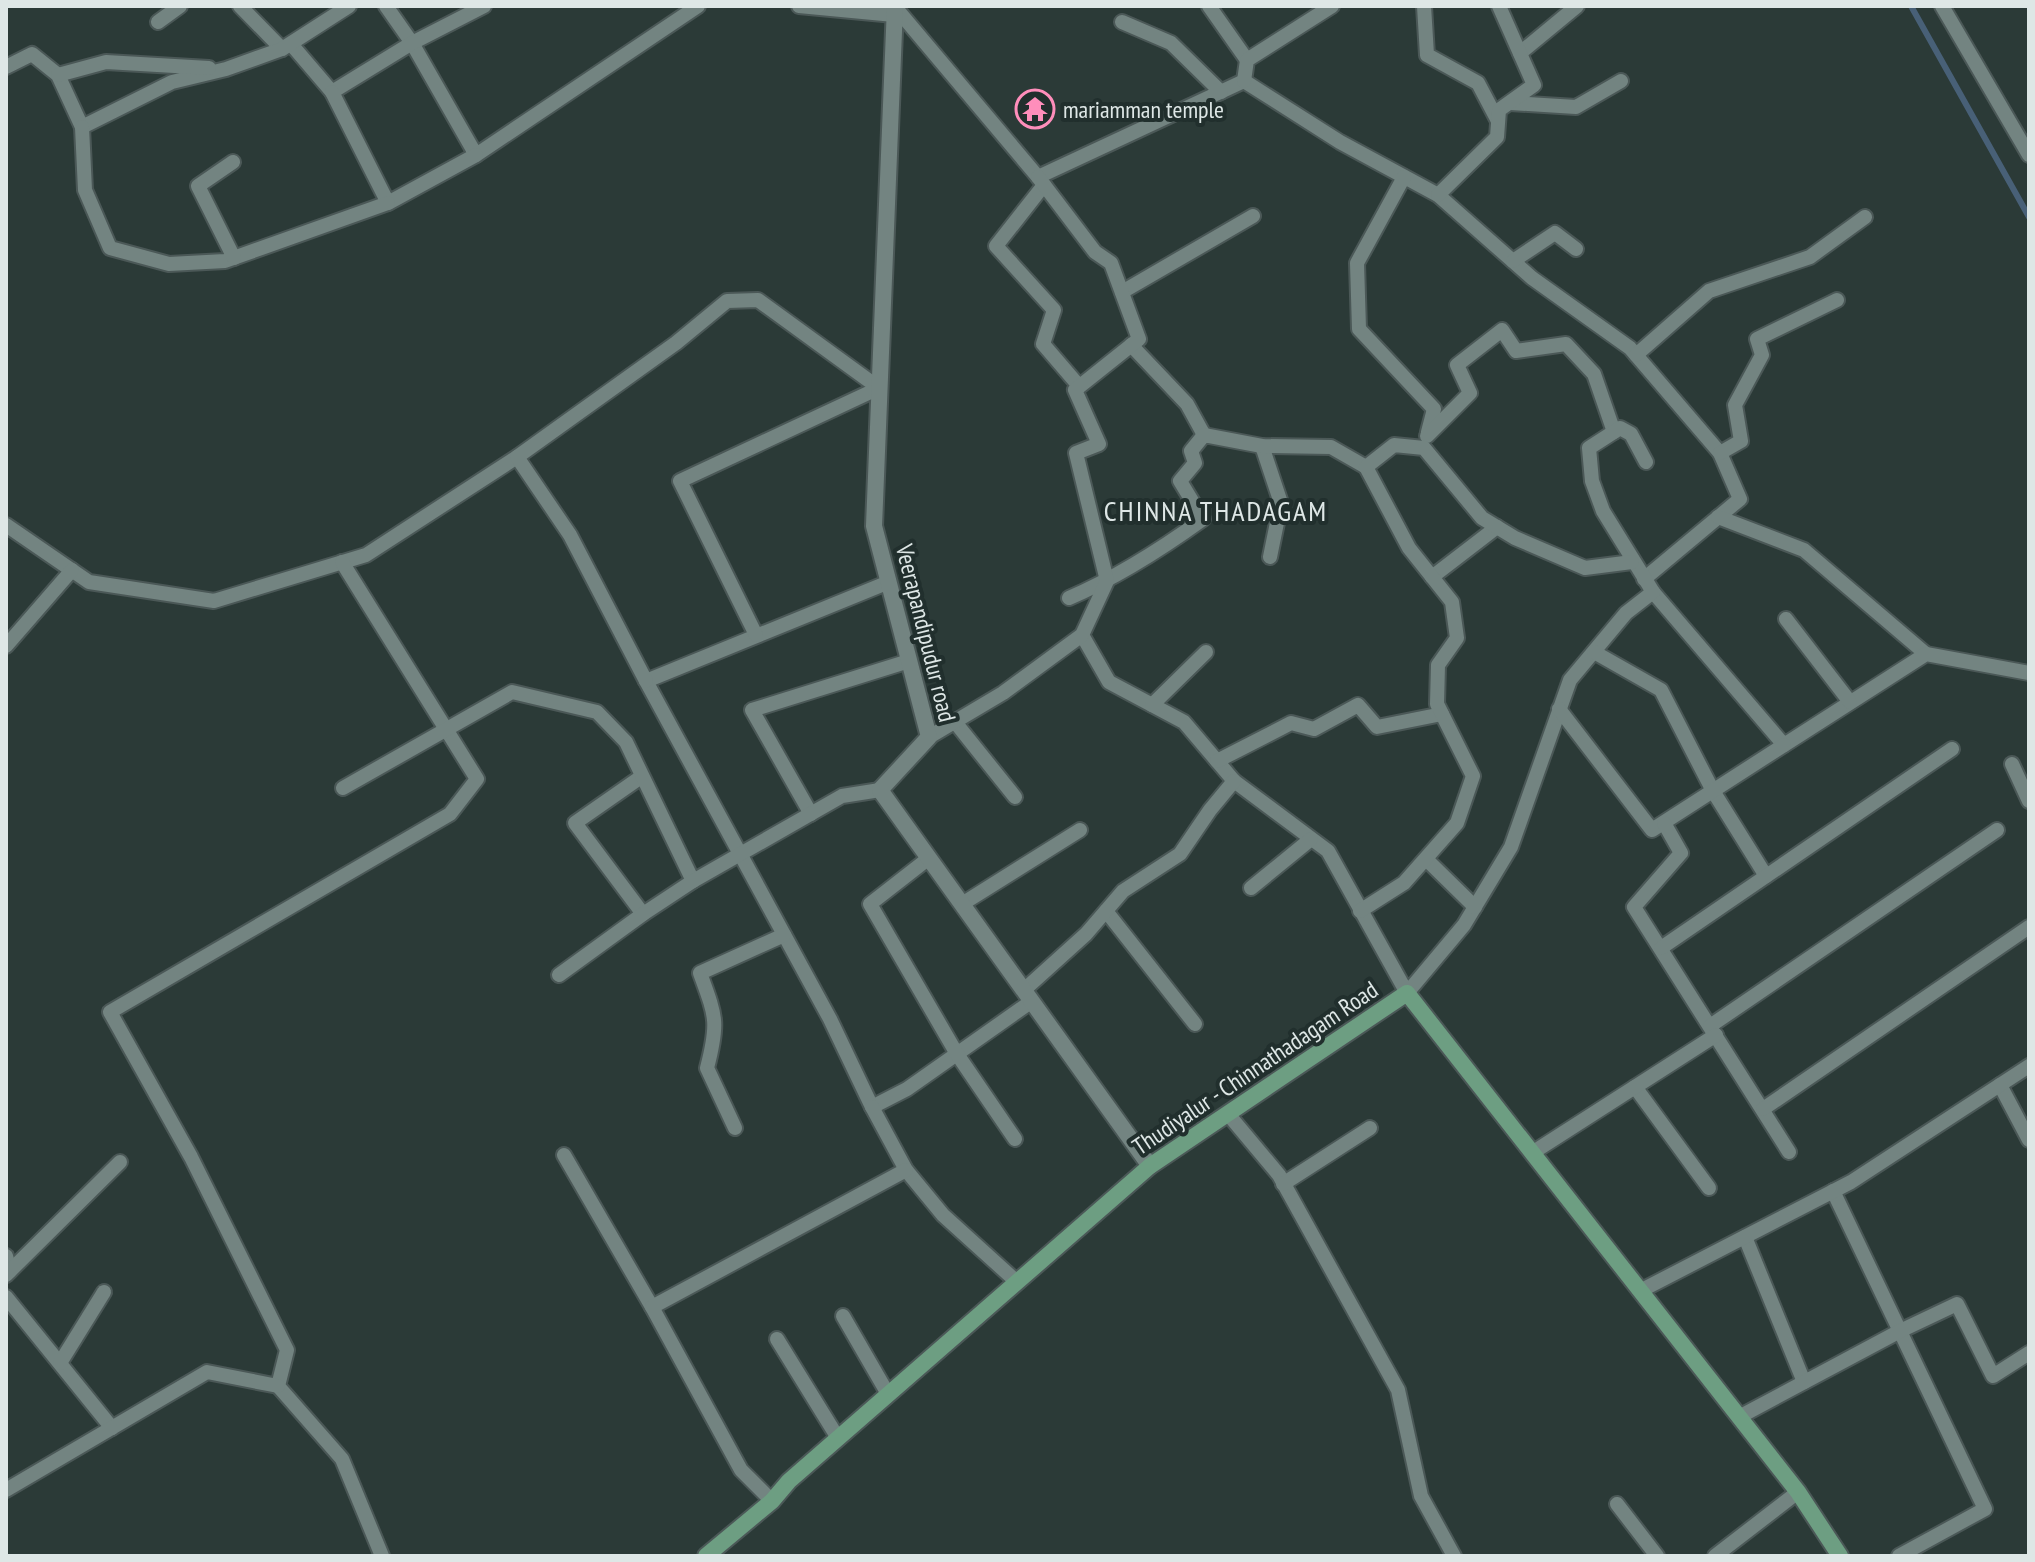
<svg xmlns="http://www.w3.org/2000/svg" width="2035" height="1562" font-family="'PT Sans Narrow',sans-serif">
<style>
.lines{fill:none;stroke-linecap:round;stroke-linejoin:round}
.stream{stroke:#486077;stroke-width:6}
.minor-casing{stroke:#4b5857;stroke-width:18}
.tertiary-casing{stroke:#4b5857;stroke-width:20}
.secondary-casing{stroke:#4b5857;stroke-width:20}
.minor{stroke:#738481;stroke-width:14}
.tertiary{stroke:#738481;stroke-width:16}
.secondary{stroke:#6d9e82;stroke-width:16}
.labels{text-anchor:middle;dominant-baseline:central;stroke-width:8;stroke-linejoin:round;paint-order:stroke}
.poi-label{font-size:24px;fill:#dee7e6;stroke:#212f2d;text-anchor:start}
.street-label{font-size:24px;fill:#dee7e6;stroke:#212f2d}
.quarter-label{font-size:28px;letter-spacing:2px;fill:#dee7e6;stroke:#212f2d}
</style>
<rect width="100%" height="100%" fill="#2b3a37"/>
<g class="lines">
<path class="stream" d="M 1911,6 L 2029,217"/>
<g class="minor-casing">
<g id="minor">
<path d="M 240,6 L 282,49"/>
<path d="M 386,6 L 412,43 L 476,155 L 698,6"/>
<path d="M 799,6 L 894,15"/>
<path d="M 1209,6 L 1247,60"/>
<path d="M 1424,6 L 1427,55 L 1478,83 L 1498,121"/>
<path d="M 1942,6 L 2029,155"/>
<path d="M 895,7 L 1038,177 L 1244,81 L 1340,142 L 1438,195 L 1532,278 L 1630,348 L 1720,453 L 1740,499 L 1644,579"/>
<path d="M 158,22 L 180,6"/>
<path d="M 1122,22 L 1171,43 L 1221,92"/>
<path d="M 291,44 L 332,92 L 412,43 L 484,6"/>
<path d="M 1520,53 L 1577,6"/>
<path d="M 6,67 L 32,54 L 58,75 L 82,127 L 172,82 L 226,69 L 282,49 L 349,6"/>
<path d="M 58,75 L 106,62 L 209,68"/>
<path d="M 1244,81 L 1247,60 L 1332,6"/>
<path d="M 332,92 L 388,203 L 476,155"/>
<path d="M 1510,103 L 1576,107 L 1621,81"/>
<path d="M 82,127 L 85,190 L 110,248 L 169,264 L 225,261 L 388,203"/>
<path d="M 233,162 L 198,186 L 234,258"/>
<path d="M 1404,177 L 1357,263 L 1359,329 L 1434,409 L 1428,432"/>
<path d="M 1044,185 L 996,246 L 1054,310 L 1043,344 L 1079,386"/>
<path d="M 1438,195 L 1497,137 L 1499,110 L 1534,85 L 1499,6"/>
<path d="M 1513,261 L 1555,233 L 1576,249"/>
<path d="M 1122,292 L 1253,216"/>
<path d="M 1131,345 L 1187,404 L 1204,435"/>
<path d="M 1636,355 L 1709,291 L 1810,257 L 1865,217"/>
<path d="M 1427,436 L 1470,393 L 1457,365 L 1502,330 L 1516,351 L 1566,344 L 1594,374 L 1614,432"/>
<path d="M 1262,446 L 1281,503 L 1270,557"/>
<path d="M 1720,453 L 1741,441 L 1735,405 L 1762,355 L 1757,339 L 1837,300"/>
<path d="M 1718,517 L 1804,550 L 1926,654"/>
<path d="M 6,525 L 89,582 L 214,601 L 366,555 L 517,457"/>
<path d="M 342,562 L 477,779 L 450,814 L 110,1012 L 191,1157 L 287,1350 L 278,1386 L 342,1459 L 382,1556"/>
<path d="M 1432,577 L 1497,527"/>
<path d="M 889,582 L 646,681 L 830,1019 L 872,1107 L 907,1089 L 1032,1001"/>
<path d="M 1653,592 L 1784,745 L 1926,654 L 2029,673"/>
<path d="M 1069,598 C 1118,577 1160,550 1203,519 L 1180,481 L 1195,463 L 1191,451 L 1204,435 L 1262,446 L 1331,447 L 1366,467"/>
<path d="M 1786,619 L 1850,702"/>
<path d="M 1082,635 L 1109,682 L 1184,722 L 1234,781 L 1328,851 L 1407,993 L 1464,925 L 1511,847 L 1570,680 L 1626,613 L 1653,592 L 1603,511 L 1592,481 L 1589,448 L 1620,428 L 1631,434 L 1646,462"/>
<path d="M 6,646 L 72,570"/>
<path d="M 1594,652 L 1661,690 L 1713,791 L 1766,876"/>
<path d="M 646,681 L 570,535 L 517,457 L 676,343 L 727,301 L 758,300 L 879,388 L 680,481 L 756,635"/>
<path d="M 1152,705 L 1206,652"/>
<path d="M 1559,709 L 1652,830 L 1784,745"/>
<path d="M 955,722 L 1015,797"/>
<path d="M 929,737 L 1003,693 L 1082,635 L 1107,581 L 1076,453 L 1099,444 L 1075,390 L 1139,339 L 1111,263 L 1095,252 L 1038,177"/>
<path d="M 1217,761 L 1291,723 L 1314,729 L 1358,705 L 1377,727 L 1442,714"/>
<path d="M 2012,764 L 2029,801"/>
<path d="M 641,777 L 575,823 L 643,914"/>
<path d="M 343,788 L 512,692 L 597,712 L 626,742 L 693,881"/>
<path d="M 811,814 L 752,710 L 909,661"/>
<path d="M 1664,823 L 1681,853 L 1634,907 L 1789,1152"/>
<path d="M 929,858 L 870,904 L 957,1054 L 1015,1139"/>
<path d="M 1426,859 L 1475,907"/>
<path d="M 1251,888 L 1311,839"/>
<path d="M 962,904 L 1080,830"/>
<path d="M 1106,911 L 1195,1024"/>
<path d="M 1360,911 L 1404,883 L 1457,823 L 1473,776 L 1437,704 L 1438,665 L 1457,638 L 1452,602 L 1409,548 L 1366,467 L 1394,445 L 1424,448 L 1482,518 L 1515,538 L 1585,568 L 1632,562"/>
<path d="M 1661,948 L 1952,749"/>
<path d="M 559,975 L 643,914 L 693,881 L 842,796 L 880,790"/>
<path d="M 1024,990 L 1086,934 L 1123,891 L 1180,854 L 1210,810 L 1234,781"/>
<path d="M 1710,1026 L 1997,830"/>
<path d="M 2000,1085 L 2029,1140"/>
<path d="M 1635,1087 L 1709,1188"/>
<path d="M 872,1107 L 906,1170 L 943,1215 L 1017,1282"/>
<path d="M 1763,1109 L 2029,927"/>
<path d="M 1228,1114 L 1279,1175 L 1398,1390 L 1421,1496 L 1454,1556"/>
<path d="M 735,1128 L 707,1068 C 719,1022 716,1017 700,973 L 784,935"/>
<path d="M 1532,1153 L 1716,1035"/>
<path d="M 564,1155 L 652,1307"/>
<path d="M 1283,1184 L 1370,1128"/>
<path d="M 1833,1191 L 1985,1509 L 1899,1556"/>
<path d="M 1745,1237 L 1804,1382"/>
<path d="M 6,1256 L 10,1271"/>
<path d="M 6,1275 L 120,1162"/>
<path d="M 1640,1291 L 1851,1182 L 2029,1066"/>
<path d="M 6,1297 L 112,1428"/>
<path d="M 843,1316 L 888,1394"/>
<path d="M 777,1339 L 838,1438"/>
<path d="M 60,1363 L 104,1292"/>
<path d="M 1739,1417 L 1900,1331 L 1957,1304 L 1993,1376 L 2029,1353"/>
<path d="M 6,1490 L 207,1372 L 278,1386"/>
<path d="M 772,1501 L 741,1470 L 652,1307 L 906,1170"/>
<path d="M 1617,1504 L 1657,1556"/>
<path d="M 1715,1556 L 1798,1492"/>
</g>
</g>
<g class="tertiary-casing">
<path id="tertiary" d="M 895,6 L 874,526 L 929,737 L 880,790 L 1150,1166"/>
</g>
<g class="secondary-casing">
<path id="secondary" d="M 706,1556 L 772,1501 L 789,1481 L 1150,1166 L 1407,993 L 1798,1492 L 1840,1556"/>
</g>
<use href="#minor" class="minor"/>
<use href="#tertiary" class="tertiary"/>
<use href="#secondary" class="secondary"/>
</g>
<defs>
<g id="temple-ring" transform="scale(2)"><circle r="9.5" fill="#212f2d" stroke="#ff8ebb" stroke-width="1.5"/><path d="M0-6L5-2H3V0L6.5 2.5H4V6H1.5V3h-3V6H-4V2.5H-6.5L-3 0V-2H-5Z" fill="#ff8ebb"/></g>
</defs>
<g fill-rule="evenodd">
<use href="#temple-ring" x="1035" y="109"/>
</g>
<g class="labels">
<g class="poi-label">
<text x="1063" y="109">mariamman temple</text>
</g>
<g class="street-label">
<text transform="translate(926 633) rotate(76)">Veerapandipudur road</text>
<text transform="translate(1255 1068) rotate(-34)">Thudiyalur - Chinnathadagam Road</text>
</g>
<g class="quarter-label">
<text x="1216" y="510">CHINNA THADAGAM</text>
</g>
</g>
<rect width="2035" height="1562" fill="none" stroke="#dee7e6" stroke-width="16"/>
</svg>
